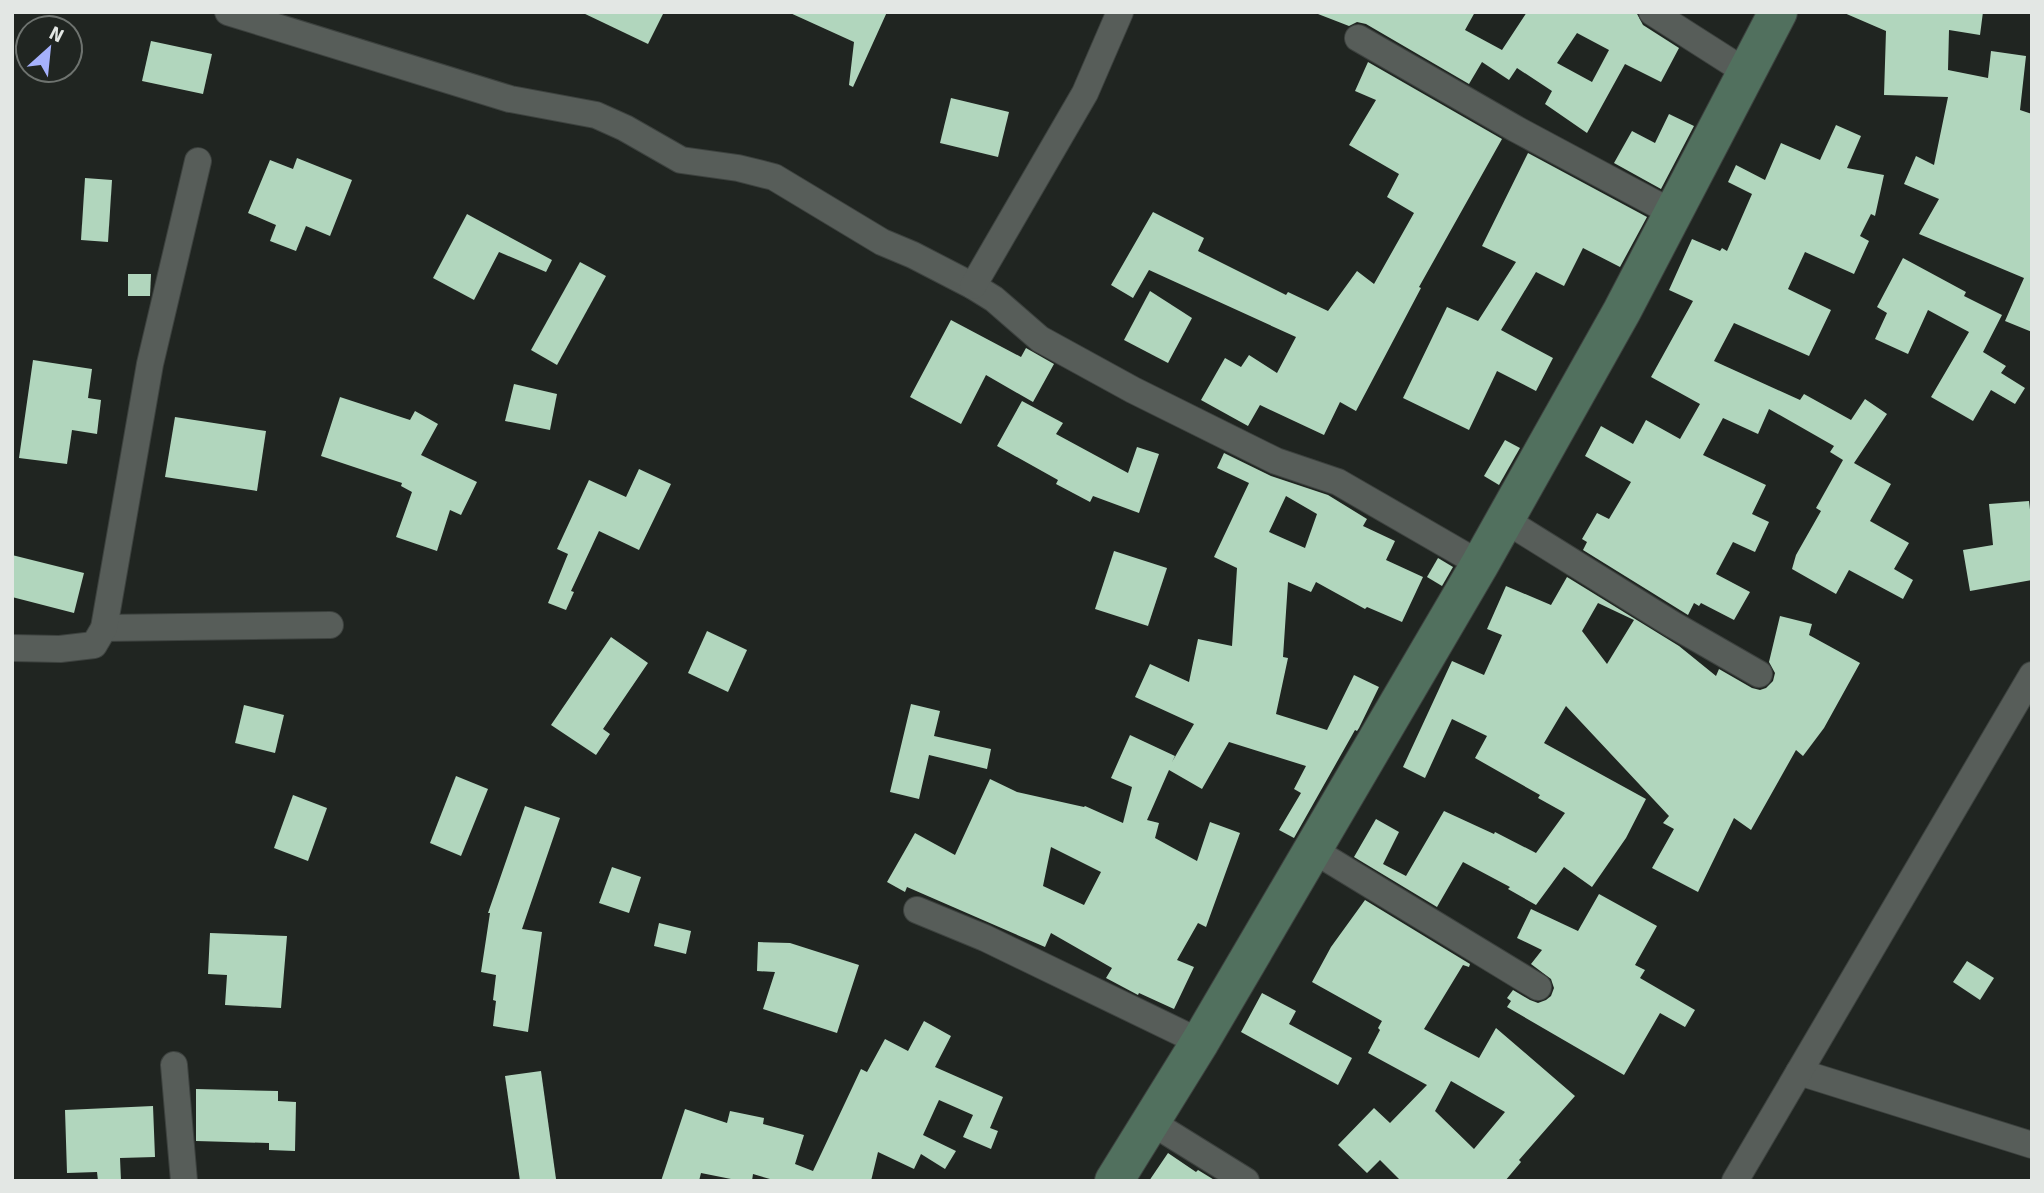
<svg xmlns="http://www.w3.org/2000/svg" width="2044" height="1193" font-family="Signika,sans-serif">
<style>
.building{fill:#b1d6bd;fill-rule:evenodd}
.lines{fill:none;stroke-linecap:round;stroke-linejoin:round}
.street-casing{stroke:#3d423f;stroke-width:28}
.secondary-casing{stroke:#3d423f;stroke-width:40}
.street{stroke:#575d59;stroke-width:26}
.secondary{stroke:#51705e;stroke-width:38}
</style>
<rect width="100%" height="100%" fill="#202521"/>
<g class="building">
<path d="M 581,12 L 664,12 L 648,44 Z"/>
<path d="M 788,12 L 887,12 L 853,87 L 849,85 L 854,42 Z"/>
<path d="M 1318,12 L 1475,12 L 1465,30 L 1502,50 L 1527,12 L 1636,12 L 1643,25 L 1679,48 L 1661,82 L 1625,64 L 1587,133 L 1545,104 L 1552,91 L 1517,68 L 1509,80 L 1482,62 L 1469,84 L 1366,24 L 1357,22 L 1349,26 L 1318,14 ZM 1577,33 L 1609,50 L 1592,82 L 1557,63 Z"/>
<path d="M 1842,12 L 1983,12 L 1980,35 L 1949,30 L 1948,70 L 1988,78 L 1991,51 L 2026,56 L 2020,110 L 2032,114 L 2032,332 L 2005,321 L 2024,278 L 1919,234 L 1939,199 L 1904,184 L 1916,156 L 1934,165 L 1948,97 L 1884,95 L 1886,31 Z"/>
<path d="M 151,41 L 212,54 L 203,94 L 142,81 Z"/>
<path d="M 1368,62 L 1502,139 L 1419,287 L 1421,288 L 1356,411 L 1340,402 L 1324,435 L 1260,405 L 1248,426 L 1201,400 L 1225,358 L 1241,367 L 1249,355 L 1277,373 L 1296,337 L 1149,270 L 1133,298 L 1111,285 L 1153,212 L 1204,238 L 1198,251 L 1286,295 L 1288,292 L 1328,311 L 1357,271 L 1374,284 L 1414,213 L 1387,197 L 1399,174 L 1349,145 L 1376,100 L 1355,91 Z"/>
<path d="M 951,98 L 1009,112 L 998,157 L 940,143 Z"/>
<path d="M 1669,114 L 1694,126 L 1661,189 L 1614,163 L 1632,131 L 1655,143 Z"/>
<path d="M 1836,125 L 1861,136 L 1847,168 L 1884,175 L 1875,216 L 1871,214 L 1860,236 L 1869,241 L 1854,274 L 1805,252 L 1788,289 L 1831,310 L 1809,356 L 1734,323 L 1714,361 L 1800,400 L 1804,394 L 1851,420 L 1865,399 L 1887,414 L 1854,463 L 1891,484 L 1870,521 L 1909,543 L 1894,569 L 1913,580 L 1903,599 L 1849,570 L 1836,594 L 1792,569 L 1796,555 L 1821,511 L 1816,508 L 1843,460 L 1830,452 L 1834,446 L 1769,409 L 1758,434 L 1723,418 L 1703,455 L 1766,485 L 1752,514 L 1769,522 L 1755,552 L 1733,542 L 1716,574 L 1750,592 L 1734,620 L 1701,603 L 1699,606 L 1694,603 L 1688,615 L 1583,550 L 1587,542 L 1582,539 L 1597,513 L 1609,519 L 1631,482 L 1585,456 L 1601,426 L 1633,444 L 1646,420 L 1680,439 L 1700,404 L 1651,377 L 1693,301 L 1669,290 L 1692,239 L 1720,251 L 1722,248 L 1727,251 L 1752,194 L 1728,182 L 1736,165 L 1765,180 L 1781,143 L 1820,160 Z"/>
<path d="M 1528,153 L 1647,217 L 1620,267 L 1583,248 L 1564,286 L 1536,272 L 1501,330 L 1553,358 L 1536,391 L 1497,371 L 1469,430 L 1403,398 L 1447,307 L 1478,321 L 1516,262 L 1482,246 Z"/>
<path d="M 297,158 L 352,180 L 330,236 L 306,226 L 296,251 L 270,241 L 276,225 L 248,213 L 270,160 L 293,169 Z"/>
<path d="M 85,178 L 112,180 L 108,242 L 81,240 Z"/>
<path d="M 467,214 L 552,260 L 546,272 L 499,252 L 474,300 L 433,278 Z"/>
<path d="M 1903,258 L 1966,292 L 1964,296 L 2002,315 L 1983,352 L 2006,366 L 2001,373 L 2025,388 L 2015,404 L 1991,390 L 1973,421 L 1931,397 L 1969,332 L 1928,310 L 1908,354 L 1875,339 L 1887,313 L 1877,307 Z"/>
<path d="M 580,262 L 606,276 L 557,365 L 531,350 Z"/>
<path d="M 128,274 L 151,274 L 150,296 L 128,296 Z"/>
<path d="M 1150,291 L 1192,318 L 1168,363 L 1124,340 Z"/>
<path d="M 951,320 L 1021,357 L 1026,348 L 1054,364 L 1033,402 L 986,375 L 961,424 L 910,397 Z"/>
<path d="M 33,360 L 92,369 L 88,398 L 101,400 L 97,434 L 72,430 L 67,464 L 19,458 Z"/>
<path d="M 514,384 L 557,394 L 550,430 L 505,421 Z"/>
<path d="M 340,397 L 410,420 L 415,411 L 438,424 L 421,455 L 477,482 L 461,515 L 450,510 L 437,551 L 396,537 L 412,492 L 401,486 L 402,483 L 321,456 Z"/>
<path d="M 1022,401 L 1063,423 L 1056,434 L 1128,473 L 1137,447 L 1159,454 L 1139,513 L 1093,496 L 1090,502 L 1056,484 L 1058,480 L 997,446 Z"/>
<path d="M 175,417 L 266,431 L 257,491 L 165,477 Z"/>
<path d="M 1505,440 L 1520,448 L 1499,485 L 1484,476 Z"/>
<path d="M 1224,453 L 1271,476 L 1328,495 L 1367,519 L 1363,526 L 1395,541 L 1386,560 L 1423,577 L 1402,622 L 1367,607 L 1365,609 L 1316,582 L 1311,592 L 1288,582 L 1283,657 L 1288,658 L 1276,714 L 1327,730 L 1354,675 L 1379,687 L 1359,728 L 1357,731 L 1355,730 L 1294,838 L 1279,830 L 1301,793 L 1294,789 L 1306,766 L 1229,742 L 1202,789 L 1169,770 L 1147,820 L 1159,823 L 1155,838 L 1197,861 L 1210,822 L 1240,833 L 1206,927 L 1198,923 L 1177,960 L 1194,967 L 1174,1009 L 1139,993 L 1138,995 L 1106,978 L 1112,968 L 1051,933 L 1045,947 L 907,887 L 905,892 L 887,882 L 915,833 L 955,855 L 990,779 L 1017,792 L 1084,807 L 1085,806 L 1123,823 L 1132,787 L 1111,778 L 1130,735 L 1175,756 L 1172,762 L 1194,724 L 1135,697 L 1150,664 L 1189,682 L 1198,639 L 1232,646 L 1237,568 L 1214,557 L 1249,483 L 1217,468 ZM 1286,496 L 1317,514 L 1305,548 L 1269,532 ZM 1051,847 L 1101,872 L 1084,905 L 1043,886 Z"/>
<path d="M 639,469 L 671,484 L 639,550 L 599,531 L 571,591 L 574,592 L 566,610 L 548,603 L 568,554 L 557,549 L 589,480 L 626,497 Z"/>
<path d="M 2029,501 L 2032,527 L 2032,580 L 1970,591 L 1963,550 L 1993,545 L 1989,504 Z"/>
<path d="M 1114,551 L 1167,568 L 1148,626 L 1095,609 Z"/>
<path d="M 12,555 L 84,573 L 74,613 L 12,597 Z"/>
<path d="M 1438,558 L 1453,567 L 1442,586 L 1427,577 Z"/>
<path d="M 1567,577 L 1679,646 L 1716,676 L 1719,669 L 1752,688 L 1760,690 L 1766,688 L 1773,681 L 1775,673 L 1769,662 L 1780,616 L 1812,624 L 1809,635 L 1860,663 L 1824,728 L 1803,756 L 1796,750 L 1751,830 L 1734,818 L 1698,892 L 1652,868 L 1674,829 L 1663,823 L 1669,816 L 1566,706 L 1544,743 L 1646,799 L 1626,838 L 1592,887 L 1564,867 L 1536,905 L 1508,889 L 1510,887 L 1463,862 L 1437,907 L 1354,857 L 1376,819 L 1399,832 L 1383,864 L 1406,876 L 1444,811 L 1494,834 L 1495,832 L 1536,853 L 1565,813 L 1538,798 L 1540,795 L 1475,758 L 1487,736 L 1452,719 L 1425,778 L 1403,767 L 1452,661 L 1484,675 L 1502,635 L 1487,629 L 1506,586 L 1551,605 ZM 1598,603 L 1634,620 L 1607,664 L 1582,631 Z"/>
<path d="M 707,631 L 747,650 L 728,692 L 688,673 Z"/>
<path d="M 611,637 L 648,663 L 603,729 L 610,734 L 596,755 L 551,725 Z"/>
<path d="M 911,704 L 940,711 L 934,736 L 991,749 L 987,769 L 929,755 L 919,799 L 890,792 Z"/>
<path d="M 244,705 L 284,715 L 275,753 L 235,743 Z"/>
<path d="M 456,776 L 488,789 L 461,856 L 430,843 Z"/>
<path d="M 293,795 L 327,808 L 308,861 L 274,848 Z"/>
<path d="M 525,806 L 560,818 L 522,929 L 542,932 L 528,1032 L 493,1026 L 496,1001 L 493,1000 L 496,975 L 481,972 L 490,913 L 488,913 Z"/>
<path d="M 612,867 L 641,877 L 629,913 L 599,903 Z"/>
<path d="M 1599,894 L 1657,926 L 1635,965 L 1645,970 L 1640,978 L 1695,1010 L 1685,1027 L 1660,1013 L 1624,1075 L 1507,1007 L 1511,1001 L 1507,998 L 1513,990 L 1530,1000 L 1538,1003 L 1546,1000 L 1551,996 L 1554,988 L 1551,979 L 1531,964 L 1542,950 L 1517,938 L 1531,909 L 1578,931 Z"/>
<path d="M 1365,900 L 1470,964 L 1469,967 L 1463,965 L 1424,1029 L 1479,1058 L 1496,1028 L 1575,1096 L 1519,1160 L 1521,1162 L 1505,1181 L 1401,1181 L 1380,1160 L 1367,1173 L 1338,1145 L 1374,1108 L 1390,1123 L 1427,1085 L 1368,1053 L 1380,1030 L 1378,1028 L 1382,1021 L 1312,982 L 1331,947 ZM 1451,1081 L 1505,1112 L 1474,1149 L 1435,1111 Z"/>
<path d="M 659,923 L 691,931 L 686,954 L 654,946 Z"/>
<path d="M 210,933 L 287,936 L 281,1008 L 225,1005 L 227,975 L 208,974 Z"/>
<path d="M 758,942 L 790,943 L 859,965 L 837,1033 L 763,1009 L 775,972 L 757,971 Z"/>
<path d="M 1967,961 L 1994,978 L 1980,1000 L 1953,982 Z"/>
<path d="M 1262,993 L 1296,1011 L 1289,1024 L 1352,1058 L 1338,1085 L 1241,1032 Z"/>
<path d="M 924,1021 L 951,1036 L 935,1067 L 1003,1097 L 990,1128 L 998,1131 L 991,1149 L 963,1137 L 973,1115 L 939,1100 L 923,1135 L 956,1151 L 945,1169 L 921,1154 L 914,1169 L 878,1152 L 871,1181 L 777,1181 L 753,1174 L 752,1181 L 741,1181 L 701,1173 L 699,1181 L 661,1181 L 685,1109 L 727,1123 L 730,1111 L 764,1118 L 763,1124 L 804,1135 L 795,1164 L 813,1171 L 861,1069 L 867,1072 L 885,1039 L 908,1051 Z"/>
<path d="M 541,1071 L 556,1179 L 520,1181 L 505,1076 Z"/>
<path d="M 196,1089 L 278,1091 L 278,1101 L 296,1102 L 295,1151 L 269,1150 L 269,1143 L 196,1141 Z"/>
<path d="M 153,1106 L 155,1157 L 120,1158 L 121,1181 L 98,1181 L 97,1172 L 67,1173 L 65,1110 Z"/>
<path d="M 1168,1153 L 1196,1172 L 1198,1170 L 1216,1181 L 1149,1181 Z"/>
</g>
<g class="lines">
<g class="street-casing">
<g id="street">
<path d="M 228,12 L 510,99 L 596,115 L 625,128 L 681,160 L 738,168 L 774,177 L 882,242 L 913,255 L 973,286 L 994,299 L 1040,339 L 1133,390 L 1276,461 L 1338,482 L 1480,564"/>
<path d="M 1652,12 L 1746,72"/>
<path d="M 1358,38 L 1516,129 L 1673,213"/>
<path d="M 973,286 L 1085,93 L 1120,12"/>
<path d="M 1505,520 L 1672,624 L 1759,674"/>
<path d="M 104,628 L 330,625"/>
<path d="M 12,648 L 60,649 L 94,645 L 104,628 L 150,364 L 198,161"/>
<path d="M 1313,850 L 1538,987"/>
<path d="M 917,910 L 985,938 L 1200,1042"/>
<path d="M 174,1065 L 184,1181"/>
<path d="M 1799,1072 L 2032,1145"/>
<path d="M 1151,1122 L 1246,1181"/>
<path d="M 1735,1181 L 2032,675"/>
</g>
</g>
<g class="secondary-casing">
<path id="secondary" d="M 1114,1181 L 1200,1042 L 1480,564 L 1622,311 L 1778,12"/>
</g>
<use href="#street" class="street"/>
<use href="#secondary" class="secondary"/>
</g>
<rect width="2044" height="1193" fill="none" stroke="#e3e7e4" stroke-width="28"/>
<g transform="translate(49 49) rotate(27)"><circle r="33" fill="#202521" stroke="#6e736f" stroke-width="2"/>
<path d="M0-5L12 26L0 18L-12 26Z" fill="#a5b1fc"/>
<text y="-10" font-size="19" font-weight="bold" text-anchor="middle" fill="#e3e7e4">N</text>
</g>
</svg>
